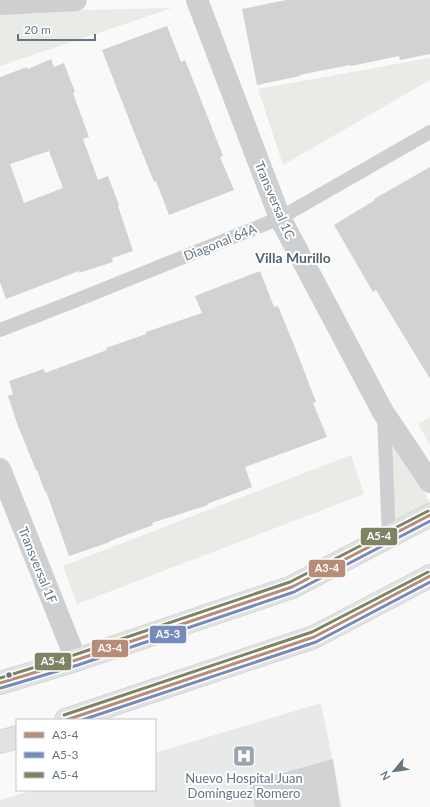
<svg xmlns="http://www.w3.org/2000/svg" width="430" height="807" font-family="Lato,sans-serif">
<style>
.built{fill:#e8e9e9}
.green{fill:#e8ebe6}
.building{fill:#d0d2d3;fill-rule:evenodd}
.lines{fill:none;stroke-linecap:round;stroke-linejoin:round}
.primary-casing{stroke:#d5d6d7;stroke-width:24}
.service{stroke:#cecfd0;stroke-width:14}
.minor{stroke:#cecfd0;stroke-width:22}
.primary{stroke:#e1e2e2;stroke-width:22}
.bus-1-casing{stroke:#fff;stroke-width:6}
.bus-2-casing{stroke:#fff;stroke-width:6}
.bus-3-casing{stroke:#fff;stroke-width:6}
.bus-1{stroke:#b68d77;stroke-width:3}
.bus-2{stroke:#768bbc;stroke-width:3}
.bus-3{stroke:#7d8363;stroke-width:3}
.bus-dot{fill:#657683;stroke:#fff;stroke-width:1.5}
.labels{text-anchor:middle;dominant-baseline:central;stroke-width:4;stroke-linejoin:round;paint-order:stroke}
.street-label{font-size:13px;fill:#657683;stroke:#fff}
.poi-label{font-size:13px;fill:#657683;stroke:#fff}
.neighbourhood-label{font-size:14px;font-weight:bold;fill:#57646e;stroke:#fff}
.line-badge{stroke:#fff;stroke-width:1.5}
.badge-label{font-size:11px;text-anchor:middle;font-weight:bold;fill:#fff}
</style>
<rect width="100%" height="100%" fill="#f9f9f9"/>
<path class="built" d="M 321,703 L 342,807 L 0,807 L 0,800 L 34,790 L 155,790 L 155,753 Z"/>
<g class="green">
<path d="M 172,8 L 0,66 L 0,12 Z"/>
<path d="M 430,58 L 430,80 L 283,165 L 258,89 Z"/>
<path d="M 430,417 L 430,445 L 418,424 Z"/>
<path d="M 387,428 L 430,503 L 396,520 Z"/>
<path d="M 351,455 L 364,494 L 77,604 L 63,566 Z"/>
</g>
<g class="building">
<path d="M 286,0 L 430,0 L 430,54 L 400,60 L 399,56 L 351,66 L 350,65 L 299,75 L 300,76 L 257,85 L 242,9 Z"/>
<path d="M 167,26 L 181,62 L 185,60 L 199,95 L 223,156 L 220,157 L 234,190 L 169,215 L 156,181 L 154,182 L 134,132 L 102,50 Z"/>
<path d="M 51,59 L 54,67 L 64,63 L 75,92 L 73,93 L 89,137 L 83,139 L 98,180 L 108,176 L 119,205 L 118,206 L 133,251 L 112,258 L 113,262 L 79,273 L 79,271 L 6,299 L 0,282 L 0,77 L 27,67 L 28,69 ZM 49,151 L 63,188 L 24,203 L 10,164 Z"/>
<path d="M 430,167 L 430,379 L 376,290 L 373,292 L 334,225 L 375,200 L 374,199 Z"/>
<path d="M 260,271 L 274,307 L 278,306 L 298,355 L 316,402 L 313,403 L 327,437 L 245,467 L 252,487 L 207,504 L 208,505 L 152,523 L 153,525 L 110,541 L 110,542 L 69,556 L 46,491 L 45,492 L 37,470 L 36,470 L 18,426 L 8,396 L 13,394 L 9,381 L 44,369 L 45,373 L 107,350 L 106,348 L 146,334 L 146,332 L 202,313 L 195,296 Z"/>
<path d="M 333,759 L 340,807 L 255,807 L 250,782 Z"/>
</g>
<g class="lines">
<g class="primary-casing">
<g id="primary">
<path d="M 0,683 L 76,660 L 292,587 L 430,515"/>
<path d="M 66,720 L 314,637 L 430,576"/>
<path d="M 0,742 L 17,737"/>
</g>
</g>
<g class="service">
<path d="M 0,330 L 72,302 L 280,218 L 430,132"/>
<path d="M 384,415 L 389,537"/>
</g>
<g class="minor">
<path d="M 197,0 L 280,218 L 383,412 L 430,482"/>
<path d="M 0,4 L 76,0"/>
<path d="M 0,469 L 76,660"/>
</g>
<use href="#primary" class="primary"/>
<g class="bus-1-casing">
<g id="bus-1">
<path d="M 0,683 L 76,660 L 292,587 L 430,515"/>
<path d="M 66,720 L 314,637 L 430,576"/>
</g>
</g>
<g class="bus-2-casing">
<g id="bus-2">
<path d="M 1,688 L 78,665 L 294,592 L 430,521"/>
<path d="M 82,720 L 316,642 L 430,582"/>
</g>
</g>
<g class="bus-3-casing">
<g id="bus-3">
<path d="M 0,678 L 74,655 L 290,582 L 428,511"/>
<path d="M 64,715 L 312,632 L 428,572"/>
</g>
</g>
<use href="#bus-1" class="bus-1"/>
<use href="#bus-2" class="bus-2"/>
<use href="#bus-3" class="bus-3"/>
</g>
<defs>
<g id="hospital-square" transform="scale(1.15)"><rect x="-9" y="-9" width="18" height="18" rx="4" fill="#99a4ac" stroke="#fff"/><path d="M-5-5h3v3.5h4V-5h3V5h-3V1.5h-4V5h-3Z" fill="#fff"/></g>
</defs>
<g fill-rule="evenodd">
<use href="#hospital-square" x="244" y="756"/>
</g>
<circle class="bus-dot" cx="9" cy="675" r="3.5"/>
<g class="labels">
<g class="street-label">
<text transform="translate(275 200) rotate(67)">Transversal 1C</text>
<text transform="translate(220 242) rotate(-22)">Diagonal 64A</text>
<text transform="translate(38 565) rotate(68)">Transversal 1F</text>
</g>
<g class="poi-label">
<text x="244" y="778">Nuevo Hospital Juan<tspan x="244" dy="15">Domínguez Romero</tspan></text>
</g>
<g class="neighbourhood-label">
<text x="293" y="257">Villa Murillo</text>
</g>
</g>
<g class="line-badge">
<rect x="360" y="527" width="38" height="19" rx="4" fill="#7d8363"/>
<rect x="308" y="559" width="38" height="19" rx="4" fill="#b68d77"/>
<rect x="149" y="625" width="38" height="19" rx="4" fill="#768bbc"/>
<rect x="91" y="639" width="38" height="19" rx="4" fill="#b68d77"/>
<rect x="34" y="652" width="38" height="19" rx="4" fill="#7d8363"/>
</g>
<g class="badge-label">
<text x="379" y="540">A5-4</text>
<text x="327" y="572">A3-4</text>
<text x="168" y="638">A5-3</text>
<text x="110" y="652">A3-4</text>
<text x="53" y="665">A5-4</text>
</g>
<rect x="16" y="719" width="140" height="72" fill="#ffffff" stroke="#c1c8cd"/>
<rect x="24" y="732" width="20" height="6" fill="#b68d77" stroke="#c1c8cd"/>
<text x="52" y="739" font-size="12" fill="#657683">A3-4</text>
<rect x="24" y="752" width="20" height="6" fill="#768bbc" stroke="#c1c8cd"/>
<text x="52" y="759" font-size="12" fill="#657683">A5-3</text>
<rect x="24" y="772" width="20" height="6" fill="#7d8363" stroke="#c1c8cd"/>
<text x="52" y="779" font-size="12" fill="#657683">A5-4</text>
<g transform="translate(394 771) rotate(241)" stroke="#ffffff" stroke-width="3" paint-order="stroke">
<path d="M0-3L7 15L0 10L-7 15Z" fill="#657683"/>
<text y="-6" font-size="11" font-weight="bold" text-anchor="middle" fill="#657683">N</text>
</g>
<path d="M18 34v6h77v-6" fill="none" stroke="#657683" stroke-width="2"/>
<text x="24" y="34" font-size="12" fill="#657683" stroke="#ffffff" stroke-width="3" paint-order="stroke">20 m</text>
</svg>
